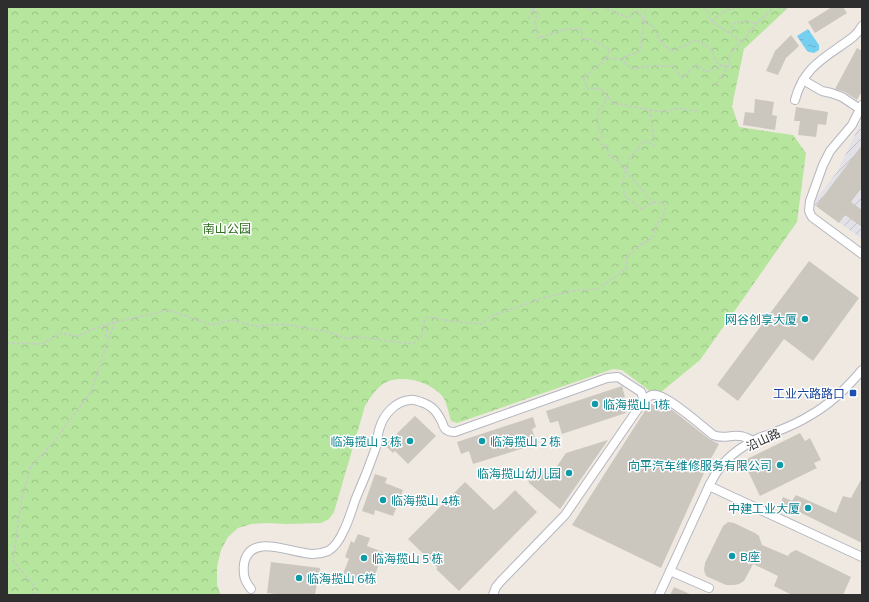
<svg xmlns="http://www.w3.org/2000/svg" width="869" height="602" font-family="Commissioner,'Noto Sans SC',sans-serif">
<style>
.industrial{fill:url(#industrial-furrows)}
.park{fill:url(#park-crowns)}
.water{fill:url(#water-ripples)}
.building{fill:#cbc7bf}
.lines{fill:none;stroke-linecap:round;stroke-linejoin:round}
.minor-casing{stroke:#b4b7c1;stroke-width:10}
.path{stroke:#c9c9c9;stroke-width:1.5;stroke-dasharray:3 2;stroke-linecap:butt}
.minor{stroke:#fff;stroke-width:8}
.culture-dot{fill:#0f9aa8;stroke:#fff;stroke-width:1.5}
.transit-dot{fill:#1a4fb4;stroke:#fff;stroke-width:1.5}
.labels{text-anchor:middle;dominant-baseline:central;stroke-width:3;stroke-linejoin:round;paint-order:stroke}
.park-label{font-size:12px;fill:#2c6e1b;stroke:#fff}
.culture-label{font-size:12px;fill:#0d838f;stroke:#fff;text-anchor:start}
.transit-label{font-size:12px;fill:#164399;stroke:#fff;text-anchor:end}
.street-label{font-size:12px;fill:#2e2e2e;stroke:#fff}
</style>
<defs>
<pattern id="industrial-furrows" width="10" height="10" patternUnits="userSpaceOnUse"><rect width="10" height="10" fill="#e3e1e8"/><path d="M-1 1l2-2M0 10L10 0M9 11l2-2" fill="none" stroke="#c3c1c7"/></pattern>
<pattern id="park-crowns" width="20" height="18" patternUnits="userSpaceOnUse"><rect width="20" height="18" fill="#b6e59e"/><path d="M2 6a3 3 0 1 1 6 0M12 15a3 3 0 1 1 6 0" fill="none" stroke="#9dc588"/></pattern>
<pattern id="water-ripples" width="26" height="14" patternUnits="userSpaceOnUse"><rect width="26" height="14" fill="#75cff0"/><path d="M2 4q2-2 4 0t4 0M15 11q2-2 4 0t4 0" fill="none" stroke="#66b2ce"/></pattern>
</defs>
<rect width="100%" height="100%" fill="#efe9e1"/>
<path class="industrial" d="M 862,120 L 862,239 L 815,205 L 816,199 L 837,172 Z"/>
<path class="park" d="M 7,7 L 789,7 L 744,49 L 732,106 L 739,127 L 793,135 L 806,153 L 797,222 L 700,360 L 655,397 L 655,395 L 622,370 L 613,369 L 457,423 L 451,421 C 449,414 447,403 443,397 C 432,382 399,373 383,384 C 375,390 370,398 365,406 L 334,512 L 329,519 L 321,523 L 286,524 L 267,523 L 251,524 L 238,528 L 228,537 L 221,550 L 217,567 L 217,585 L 221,595 L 7,595 Z"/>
<path class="water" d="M 808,29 L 819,45 L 819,50 L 814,53 L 809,52 L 807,51 L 797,36 Z"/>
<g class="building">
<path d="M 832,7 L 843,7 L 847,13 L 815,33 L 808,22 Z"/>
<path d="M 791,35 L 799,46 L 786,58 L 778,75 L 766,71 L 775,51 Z"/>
<path d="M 857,48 L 862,51 L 862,91 L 857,100 L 845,92 L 835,89 Z"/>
<path d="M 755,99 L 774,102 L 772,115 L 777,116 L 775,130 L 743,125 L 745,112 L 754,113 Z"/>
<path d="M 796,107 L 828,112 L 826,125 L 818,124 L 816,137 L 798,135 L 800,121 L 794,121 Z"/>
<path d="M 862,145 L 862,187 L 851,202 L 862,210 L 862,227 L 845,215 L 839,223 L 816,206 Z"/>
<path d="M 809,261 L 859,298 L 813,361 L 784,339 L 738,401 L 717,385 Z"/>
<path d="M 622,386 L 625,397 L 621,398 L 626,413 L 562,434 L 558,421 L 550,423 L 546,411 Z"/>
<path d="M 656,402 L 660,402 L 671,409 L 709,439 L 719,444 L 709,462 L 661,568 L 572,525 L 646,409 L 650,405 Z"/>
<path d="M 415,416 L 436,436 L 408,464 L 395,451 L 393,453 L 385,445 Z"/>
<path d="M 533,417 L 536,427 L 532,429 L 537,444 L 473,464 L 469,451 L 461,454 L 457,442 Z"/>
<path d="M 800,433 L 805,441 L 810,438 L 821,460 L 814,463 L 817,468 L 760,496 L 743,461 Z"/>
<path d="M 608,440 L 560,509 L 529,483 L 528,477 L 531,471 L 539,469 L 551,475 L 566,453 Z"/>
<path d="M 375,474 L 387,478 L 385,483 L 403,490 L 393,516 L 375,510 L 374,515 L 362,511 Z"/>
<path d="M 862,478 L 862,543 L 781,503 L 783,497 L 792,501 L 796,495 L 836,513 L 843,496 L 851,498 Z"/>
<path d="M 465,482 L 494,510 L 499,506 L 515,490 L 537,512 L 459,591 L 436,569 L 438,568 L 408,539 Z"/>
<path d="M 728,522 L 734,523 L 755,533 L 759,536 L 762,545 L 788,556 L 790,553 L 796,550 L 851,577 L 843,595 L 792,595 L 774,586 L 778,576 L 753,564 L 744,581 L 739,584 L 734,585 L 726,585 L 706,576 L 704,570 L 705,563 L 723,526 Z"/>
<path d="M 358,534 L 370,538 L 367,546 L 383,552 L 373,581 L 357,575 L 355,580 L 342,576 L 349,559 L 345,557 L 351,541 L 354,543 Z"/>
<path d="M 271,562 L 320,568 L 318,582 L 317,582 L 315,595 L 284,595 L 267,593 Z"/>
<path d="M 674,587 L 692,595 L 670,595 Z"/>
</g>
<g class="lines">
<g class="minor-casing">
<g id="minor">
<path d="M 803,80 L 822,91 L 831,93 L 842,97 L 860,109"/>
<path d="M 795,100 C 804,65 827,57 853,37 L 858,32 L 862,26"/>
<path d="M 862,105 L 852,125 L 830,151 L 823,165 L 810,201 L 809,211 L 812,217 L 862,254"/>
<path d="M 644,400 C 648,397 651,394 656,395 C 669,397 701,425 713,435 C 726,440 729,434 740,436 C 744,436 749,439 753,441"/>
<path d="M 709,486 L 862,557"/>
<path d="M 670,571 L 709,588"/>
<path d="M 251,589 C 244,580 243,575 244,564 C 250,531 292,554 313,554 C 318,554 323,553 328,551 C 335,547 341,537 344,530 C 349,520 352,509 356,498 C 363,482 369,467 375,450 C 378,443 377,434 380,427 C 384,414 396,401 410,400 C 413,399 418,401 421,402 C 433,406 437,412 442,422 C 443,425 444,429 447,430 C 449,432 452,432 455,432 L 607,378 L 618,377 L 641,392 L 644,400 L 565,515 L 501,581 L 496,587 L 493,595"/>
<path d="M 659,595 L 709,486 C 719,465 732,452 753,441 C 758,438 764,436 770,434 C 783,429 797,424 809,416 C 829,405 847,388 862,370"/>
</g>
</g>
<g class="path">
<path d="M 585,7 L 590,10 L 593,7"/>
<path d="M 602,7 L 629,18 L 637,10 L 644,23 L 652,25 L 662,44 L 673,51 L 696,40 L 712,49 L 716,63 L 728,67"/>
<path d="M 704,7 L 708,12 L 710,20 L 742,42 L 756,24 L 774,7 L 785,9 L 786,7"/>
<path d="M 532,10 L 538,13 L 535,21 L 538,38 L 566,29 L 581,29 L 582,40 L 592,39 L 610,50 L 607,58"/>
<path d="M 529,19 L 532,10 L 536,7"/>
<path d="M 712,22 L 718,15 L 735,7"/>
<path d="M 729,33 L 734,23 L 748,21 L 756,24"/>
<path d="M 620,59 L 632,69 L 650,66 L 673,66 L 682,78 L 697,64 L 706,72 L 722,65"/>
<path d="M 716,84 L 728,67 L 731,52 L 742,42"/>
<path d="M 607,97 L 605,99 L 605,105 L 598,110 L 597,123 L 603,137 L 599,139 L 600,144 L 606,146 L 609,155 L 618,161 L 653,203"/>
<path d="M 650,110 L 665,112 L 677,108 L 699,111"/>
<path d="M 106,337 L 107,325"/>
<path d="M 7,343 L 42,344 L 61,333 L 76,336 L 107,324 L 169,310 L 212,325 L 232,320 L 255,326 L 284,324 L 329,332 L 348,339 L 358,337 L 413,344 L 422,336 L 425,318 L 432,317 L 450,321 L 482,324 L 489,317 L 543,298 L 572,291 L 598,289 L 626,269 L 627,257 L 640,245 L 653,238 L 656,226 L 665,212 L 665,206 L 660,202 L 653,203 L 641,209 L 624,195 L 623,180 L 629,159 L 645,140 L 654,146 L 650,110 L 613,103 L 601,89 L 587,88 L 584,78 L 607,58 L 620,59 L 640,51 L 646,7"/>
<path d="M 7,594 L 8,595"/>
<path d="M 34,595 L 34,586 L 13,561 L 21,502 L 31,466 L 53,443 L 91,392 L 114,323 L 112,320"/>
</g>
<use href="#minor" class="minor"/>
</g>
<g class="culture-dot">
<circle cx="805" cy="319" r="4"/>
<circle cx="595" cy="404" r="4"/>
<circle cx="410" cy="441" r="4"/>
<circle cx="482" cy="441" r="4"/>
<circle cx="780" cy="465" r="4"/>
<circle cx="569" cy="473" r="4"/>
<circle cx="383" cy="500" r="4"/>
<circle cx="808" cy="508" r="4"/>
<circle cx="732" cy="556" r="4"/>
<circle cx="364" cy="558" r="4"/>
<circle cx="299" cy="578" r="4"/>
</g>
<rect class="transit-dot" x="849" y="389" width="8" height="8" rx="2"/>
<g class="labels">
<g class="park-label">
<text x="227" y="228">南山公园</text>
</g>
<g class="culture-label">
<text x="797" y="319" text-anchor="end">网谷创享大厦</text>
<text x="603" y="404">临海揽山 1栋</text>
<text x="402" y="441" text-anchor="end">临海揽山 3 栋</text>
<text x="490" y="441">临海揽山 2 栋</text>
<text x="772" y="465" text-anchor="end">向平汽车维修服务有限公司</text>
<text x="561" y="473" text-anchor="end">临海揽山幼儿园</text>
<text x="391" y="500">临海揽山 4栋</text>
<text x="800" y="508" text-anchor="end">中建工业大厦</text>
<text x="740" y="556">B座</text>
<text x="372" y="558">临海揽山 5 栋</text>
<text x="307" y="578">临海揽山 6栋</text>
</g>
<g class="transit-label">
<text x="845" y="393">工业六路路口</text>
</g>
<g class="street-label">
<text transform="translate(763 439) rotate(-25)">沿山路</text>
</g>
</g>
<rect width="869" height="602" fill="none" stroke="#2e2e2e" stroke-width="16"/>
</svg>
